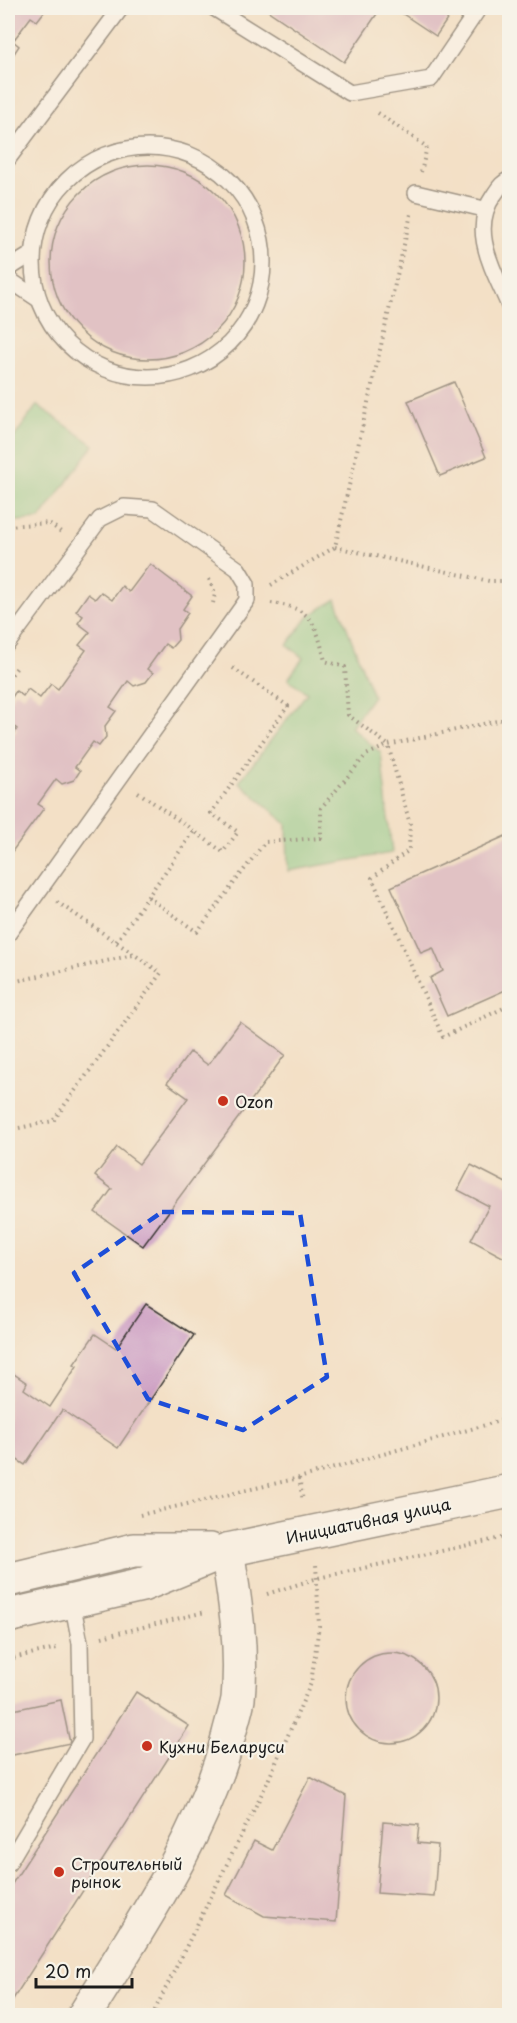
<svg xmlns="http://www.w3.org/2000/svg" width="517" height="2023" font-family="'Playpen Sans',sans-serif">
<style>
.green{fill:#82cb88;stroke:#4f7452;stroke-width:1.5}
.building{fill:#cc9dc2}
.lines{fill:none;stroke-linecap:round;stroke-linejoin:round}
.service-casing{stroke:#3c3936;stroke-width:18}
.secondary-casing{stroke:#3c3936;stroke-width:36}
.path{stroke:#3c3936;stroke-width:4;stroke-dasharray:1.5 4.5;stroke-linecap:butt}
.service{stroke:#fff;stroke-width:15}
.secondary{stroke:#fff;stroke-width:33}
.marked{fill:none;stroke:#1d4ed8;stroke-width:4.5;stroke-dasharray:12 8;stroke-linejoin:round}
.poi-dot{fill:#c8321e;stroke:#f7f3e8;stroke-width:2}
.labels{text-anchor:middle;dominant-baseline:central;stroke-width:4.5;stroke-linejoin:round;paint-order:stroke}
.poi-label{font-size:16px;fill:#1c1c1c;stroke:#f7f3e8;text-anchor:start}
.street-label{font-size:16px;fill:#1c1c1c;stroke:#f7f3e8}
</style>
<rect width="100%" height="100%" fill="#f7f3e8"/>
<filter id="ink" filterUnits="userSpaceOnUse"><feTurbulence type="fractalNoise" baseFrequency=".0167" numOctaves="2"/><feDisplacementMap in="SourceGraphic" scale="12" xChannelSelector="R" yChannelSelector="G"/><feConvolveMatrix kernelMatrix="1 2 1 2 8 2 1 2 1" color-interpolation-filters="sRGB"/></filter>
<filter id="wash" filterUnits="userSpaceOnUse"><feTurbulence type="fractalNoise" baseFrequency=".008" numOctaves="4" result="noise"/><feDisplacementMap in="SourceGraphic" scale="24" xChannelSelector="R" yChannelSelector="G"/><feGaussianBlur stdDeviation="1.35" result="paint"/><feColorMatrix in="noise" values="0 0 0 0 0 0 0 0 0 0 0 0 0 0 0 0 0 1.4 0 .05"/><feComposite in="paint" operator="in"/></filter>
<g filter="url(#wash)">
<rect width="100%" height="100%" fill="#f3e0c6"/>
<g class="green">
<path d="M 37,405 L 94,445 L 40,519 L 8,522 L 8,446 Z"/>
<path d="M 336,599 L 373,696 L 351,727 L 381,753 L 392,853 L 288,871 L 287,824 L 239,782 L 307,693 L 288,679 L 303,658 L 287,645 L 309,616 Z"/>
</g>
<g id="blocks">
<g class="building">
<path d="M 8,8 L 44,8 L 44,12 L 37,21 L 31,17 L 13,41 L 19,46 L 13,55 L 8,56 Z"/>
<path d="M 264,8 L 381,8 L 344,62 Z"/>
<path d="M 394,8 L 455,8 L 436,36 Z"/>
<circle cx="148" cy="262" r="97"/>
<path d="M 454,382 L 486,457 L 440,476 L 408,401 Z"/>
<path d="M 150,564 L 192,596 L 183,609 L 188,613 L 177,629 L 178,640 L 171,648 L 165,644 L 147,669 L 153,673 L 146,682 L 134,686 L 128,681 L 110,707 L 116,711 L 105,726 L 106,737 L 99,746 L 93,742 L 75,767 L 80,771 L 74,780 L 62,784 L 56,779 L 38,804 L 44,808 L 8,857 L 8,757 L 14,748 L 8,743 L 17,729 L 8,722 L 11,713 L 8,711 L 8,703 L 16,691 L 23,696 L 28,689 L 40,698 L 51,684 L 58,689 L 86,650 L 79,645 L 90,632 L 78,623 L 83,616 L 76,611 L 88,594 L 95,599 L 101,592 L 112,600 L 122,586 L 129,592 Z"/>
<path d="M 510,834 L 510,988 L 447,1016 L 430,978 L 443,971 L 433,948 L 421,953 L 391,887 Z"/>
<path d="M 240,1022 L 285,1055 L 143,1246 L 95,1212 L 112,1189 L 95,1176 L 117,1147 L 139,1164 L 188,1098 L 167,1083 L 190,1052 L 208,1065 Z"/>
<path d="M 471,1165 L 510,1185 L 510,1261 L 471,1240 L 489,1206 L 458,1190 Z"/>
<path d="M 146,1304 L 194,1335 L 118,1448 L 62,1410 L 25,1465 L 8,1454 L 8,1370 L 27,1383 L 24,1389 L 50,1407 L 77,1366 L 74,1364 L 95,1334 L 116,1348 Z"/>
<circle cx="391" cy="1698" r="45"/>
<path d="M 136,1692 L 189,1726 L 8,2007 L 8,1890 Z"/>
<path d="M 61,1700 L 70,1743 L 8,1756 L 8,1711 Z"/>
<path d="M 310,1777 L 346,1796 L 336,1922 L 264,1916 L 226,1895 L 254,1841 L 272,1850 Z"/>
<path d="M 383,1822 L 419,1825 L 417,1843 L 438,1845 L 434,1897 L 377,1893 Z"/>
</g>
</g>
</g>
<g filter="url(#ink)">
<use href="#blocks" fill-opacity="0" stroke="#3c3936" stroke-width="1.5"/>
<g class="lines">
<g class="service-casing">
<g id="service">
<path d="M 214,8 L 350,93 L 431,79 L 479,8"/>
<circle cx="148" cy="262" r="115"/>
<path d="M 8,159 L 121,8"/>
<path d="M 510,179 C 501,183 499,188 494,195 C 468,231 495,272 510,308"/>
<path d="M 416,193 L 484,209"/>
<path d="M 8,269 L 32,254"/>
<path d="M 8,279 L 38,299"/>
<path d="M 8,643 L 100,519 L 124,507 L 153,509 L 238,569 L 247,584 L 247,600 L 8,934"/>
<path d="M 8,1864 L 82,1739 L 80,1643 L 72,1601"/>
</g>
</g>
<g class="secondary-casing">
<g id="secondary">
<path d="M 8,1580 L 134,1550 L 210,1550"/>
<path d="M 8,1616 L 142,1585 L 227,1550 L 510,1491"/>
<path d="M 84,2016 C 139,1927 203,1836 229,1734 C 232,1722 236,1710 238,1699 C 243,1648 235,1600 227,1550"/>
</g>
</g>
<g class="path">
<path d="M 378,113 L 427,147 L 421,172"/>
<path d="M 8,526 L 49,523 L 61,532"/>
<path d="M 335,547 L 489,581 L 510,581"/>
<path d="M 209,579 L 215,594 L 213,603"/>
<path d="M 271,585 L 335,547 L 411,214"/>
<path d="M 271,603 C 313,608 316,624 325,661 L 345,667 L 348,715 L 388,745 L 410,824 L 409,850 L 372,878 L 443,1037 L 510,1005"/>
<path d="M 8,679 L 18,666"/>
<path d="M 138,792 L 194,831"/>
<path d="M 148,897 L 197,932 L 265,842 L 321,838 L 321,808 L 366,755 L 388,745 L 501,720 L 510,735"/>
<path d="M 57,902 L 116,942 L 194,831 L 223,852 L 238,832 L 211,813 L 288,706 L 230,666"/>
<path d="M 8,983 L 133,955"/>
<path d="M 19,1128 L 53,1121 L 161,973 L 116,942"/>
<path d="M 299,1478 L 303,1501"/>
<path d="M 140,1515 L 299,1478 L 510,1418"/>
<path d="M 267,1594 L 318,1578 L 510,1536"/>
<path d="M 102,1637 L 205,1612"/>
<path d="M 8,1659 L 57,1648"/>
<path d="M 152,2016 L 267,1783 L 311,1683 L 319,1626 L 316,1564"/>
</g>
<use href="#service" class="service"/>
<use href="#secondary" class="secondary"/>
</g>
</g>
<path d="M0 0H517V2023H0ZM 162,1212 L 300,1213 L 327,1377 L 243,1430 L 148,1399 L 74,1273 Z" fill="#f3e0c6" fill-opacity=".55" fill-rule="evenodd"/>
<path class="marked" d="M 162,1212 L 300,1213 L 327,1377 L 243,1430 L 148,1399 L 74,1273 Z"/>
<g class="poi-dot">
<circle cx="223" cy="1101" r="6"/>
<circle cx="147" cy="1746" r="6"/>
<circle cx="59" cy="1872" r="6"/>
</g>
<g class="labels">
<g class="poi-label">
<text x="235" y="1101">Ozon</text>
<text x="159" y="1746">Кухни Беларуси</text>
<text x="71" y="1863">Строительный<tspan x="71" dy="18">рынок</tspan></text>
</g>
<g class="street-label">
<text transform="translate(368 1520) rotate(-12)">Инициативная улица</text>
</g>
</g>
<rect width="517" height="2023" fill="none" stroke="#f7f3e8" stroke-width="30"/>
<path d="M36 1978v9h96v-9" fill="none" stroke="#1c1c1c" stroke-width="3"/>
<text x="45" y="1978" font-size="18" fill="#1c1c1c" stroke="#f7f3e8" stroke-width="4.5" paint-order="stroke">20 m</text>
</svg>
